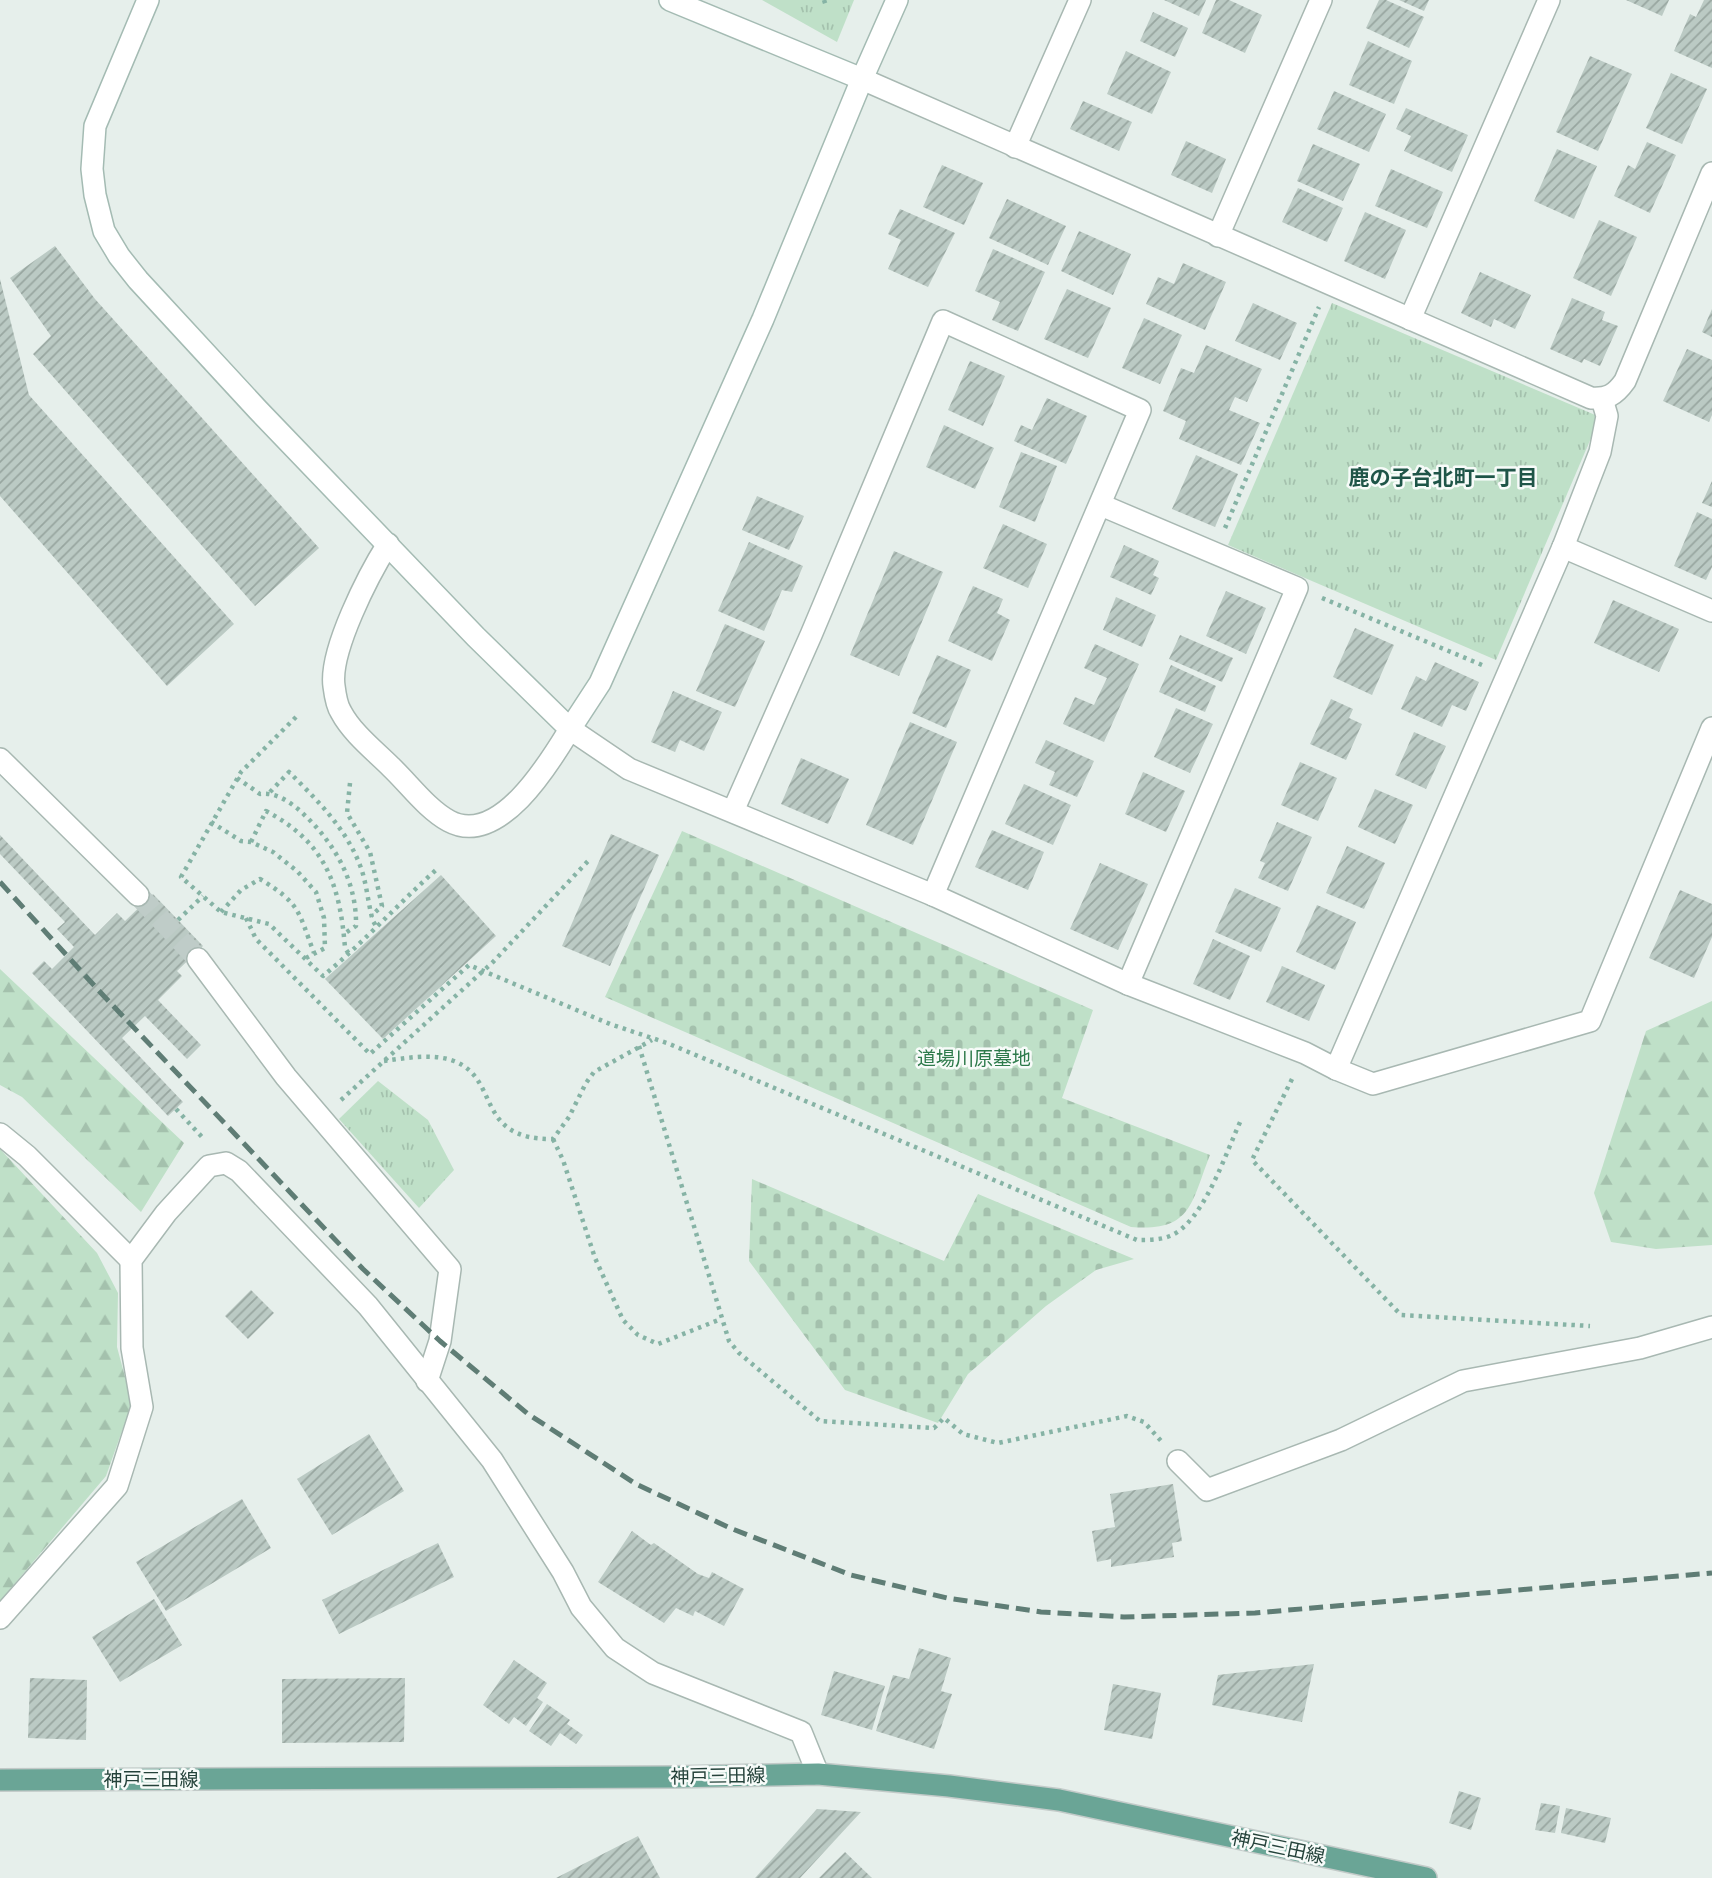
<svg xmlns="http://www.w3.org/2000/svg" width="1712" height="1878" font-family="Poppins,'Noto Sans JP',sans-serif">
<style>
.forest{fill:url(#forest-firs)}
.cemetery{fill:url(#cemetery-stones)}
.park{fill:url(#park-tufts)}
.building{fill:url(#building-hatch)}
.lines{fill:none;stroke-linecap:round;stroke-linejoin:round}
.street-tunnel{stroke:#bfccc8;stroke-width:21;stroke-dasharray:21 10;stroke-linecap:butt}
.street-casing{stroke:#a8b8b2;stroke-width:24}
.secondary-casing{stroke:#a4bbb3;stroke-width:24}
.primary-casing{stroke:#c2cac8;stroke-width:24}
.path{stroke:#86b3a5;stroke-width:4.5;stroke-dasharray:3.5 5;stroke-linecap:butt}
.street{stroke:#fff;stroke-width:21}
.secondary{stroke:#fff;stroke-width:21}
.primary{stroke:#6aa596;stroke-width:21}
.rail{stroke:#5f7d75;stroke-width:5;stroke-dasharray:14 7;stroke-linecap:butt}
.labels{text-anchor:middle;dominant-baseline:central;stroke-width:5;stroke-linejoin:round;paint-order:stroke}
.park-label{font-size:19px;fill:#2d7a4b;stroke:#f7fbf9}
.street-label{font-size:19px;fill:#24423a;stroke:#f7fbf9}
.neighbourhood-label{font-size:21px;font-weight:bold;fill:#1f5548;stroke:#f7fbf9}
</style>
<defs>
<pattern id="forest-firs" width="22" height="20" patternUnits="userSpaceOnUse" patternTransform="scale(1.75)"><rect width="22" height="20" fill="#bfe0c8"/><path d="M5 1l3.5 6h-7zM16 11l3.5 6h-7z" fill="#a4c1ad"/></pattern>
<pattern id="cemetery-stones" width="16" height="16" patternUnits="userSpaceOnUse" patternTransform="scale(1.75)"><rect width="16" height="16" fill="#bfe0c8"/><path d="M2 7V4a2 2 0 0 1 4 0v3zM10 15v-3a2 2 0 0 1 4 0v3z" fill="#a4c1ad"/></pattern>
<pattern id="park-tufts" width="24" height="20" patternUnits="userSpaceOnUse" patternTransform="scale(1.75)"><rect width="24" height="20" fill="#bfe0c8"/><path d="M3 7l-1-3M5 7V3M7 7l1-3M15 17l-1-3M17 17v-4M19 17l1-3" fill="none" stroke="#a4c1ad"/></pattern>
<pattern id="building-hatch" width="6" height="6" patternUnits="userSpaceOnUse" patternTransform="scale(1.75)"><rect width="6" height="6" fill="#bbcac4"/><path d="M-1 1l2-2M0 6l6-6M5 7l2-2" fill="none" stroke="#98a6a0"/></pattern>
</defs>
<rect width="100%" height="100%" fill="#e6efeb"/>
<g class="forest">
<path d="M 0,969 L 184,1143 L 141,1212 L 22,1097 L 0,1085 Z"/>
<path d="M 1712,1001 L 1712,1245 L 1656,1249 L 1611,1242 L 1594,1193 L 1646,1031 Z"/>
<path d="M 0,1149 L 97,1253 L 118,1293 L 117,1347 L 132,1403 L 106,1476 L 0,1601 Z"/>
</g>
<g class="cemetery">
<path d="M 682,831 L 1093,1010 L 1062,1098 L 1210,1155 C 1191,1203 1192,1232 1131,1227 L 605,997 Z"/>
<path d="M 752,1179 L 944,1261 L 978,1194 L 1134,1259 L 1096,1270 L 1046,1306 L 968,1374 L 938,1423 L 845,1390 L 749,1261 Z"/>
</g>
<g class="park">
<path d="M 762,0 L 854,0 L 837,42 Z"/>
<path d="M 1332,303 L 1600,417 L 1496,660 L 1228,545 Z"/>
<path d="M 378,1081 L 428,1120 L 454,1170 L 419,1208 L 339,1119 Z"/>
</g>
<g class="building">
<path d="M 1164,0 L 1206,0 L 1199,16 Z"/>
<path d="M 1216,0 L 1229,0 L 1262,15 L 1245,53 L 1202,33 Z"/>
<path d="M 1379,0 L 1386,0 L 1424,17 L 1409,48 L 1366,28 Z"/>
<path d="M 1399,0 L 1429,0 L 1424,11 Z"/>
<path d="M 1626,0 L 1669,0 L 1662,16 Z"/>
<path d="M 1704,0 L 1712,0 L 1712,68 L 1674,51 L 1690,14 L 1696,17 Z"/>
<path d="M 1153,12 L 1188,28 L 1175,57 L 1140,41 Z"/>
<path d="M 1368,41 L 1412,61 L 1394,104 L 1349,85 Z"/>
<path d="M 1126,51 L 1171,72 L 1152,114 L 1107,94 Z"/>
<path d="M 1590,56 L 1632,74 L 1598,151 L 1556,132 Z"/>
<path d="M 1671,73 L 1707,89 L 1682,144 L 1646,128 Z"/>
<path d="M 1334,91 L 1386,114 L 1369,152 L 1317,129 Z"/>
<path d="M 1083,101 L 1132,122 L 1119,151 L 1070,129 Z"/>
<path d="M 1406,108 L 1468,135 L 1452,172 L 1404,151 L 1411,136 L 1396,129 Z"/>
<path d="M 1186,141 L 1226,159 L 1212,193 L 1171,175 Z"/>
<path d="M 1647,142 L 1676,155 L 1650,213 L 1614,196 L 1628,165 L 1635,169 Z"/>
<path d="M 1313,144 L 1360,164 L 1343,201 L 1297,181 Z"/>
<path d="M 1557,149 L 1597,166 L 1574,219 L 1534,201 Z"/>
<path d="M 942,165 L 983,183 L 964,225 L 923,207 Z"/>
<path d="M 1391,169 L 1443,192 L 1427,228 L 1375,206 Z"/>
<path d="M 1298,188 L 1343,208 L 1327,242 L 1282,222 Z"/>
<path d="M 1007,199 L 1066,226 L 1048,265 L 989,238 Z"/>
<path d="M 900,209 L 955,233 L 928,287 L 888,269 L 901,240 L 888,234 Z"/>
<path d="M 1365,212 L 1406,230 L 1385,279 L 1344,261 Z"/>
<path d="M 1599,220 L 1637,237 L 1611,296 L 1573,278 Z"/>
<path d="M 1079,231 L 1131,254 L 1113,295 L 1061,271 Z"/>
<path d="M 55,246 L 95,299 L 319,548 L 255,606 L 33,354 L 51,336 L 10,278 Z"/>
<path d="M 993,249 L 1045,272 L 1018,331 L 992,320 L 1000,302 L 975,291 Z"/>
<path d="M 1183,263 L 1226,282 L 1205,330 L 1146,304 L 1158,277 L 1174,284 Z"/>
<path d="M 1480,272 L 1531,295 L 1515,329 L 1494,319 L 1491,327 L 1461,313 Z"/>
<path d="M 0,279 L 29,395 L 234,624 L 167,686 L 0,496 Z"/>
<path d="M 1067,289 L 1111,308 L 1088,358 L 1044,339 Z"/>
<path d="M 1572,298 L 1605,312 L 1602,320 L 1618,326 L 1600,366 L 1584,359 L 1582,363 L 1550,349 Z"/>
<path d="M 1253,303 L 1297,323 L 1280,360 L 1235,341 Z"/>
<path d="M 1712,309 L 1712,337 L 1702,332 Z"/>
<path d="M 1144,318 L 1182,335 L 1160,384 L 1122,368 Z"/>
<path d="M 1206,345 L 1262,369 L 1247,402 L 1235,397 L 1229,410 L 1260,423 L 1241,465 L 1179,439 L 1186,421 L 1163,411 L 1181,368 L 1194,373 Z"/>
<path d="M 1687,349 L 1712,360 L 1712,415 L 1709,422 L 1663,401 Z"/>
<path d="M 970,361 L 1005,376 L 983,426 L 948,410 Z"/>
<path d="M 1047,398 L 1087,416 L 1066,464 L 1014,441 L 1021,425 L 1032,430 Z"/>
<path d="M 944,425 L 994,448 L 975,489 L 926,467 Z"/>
<path d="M 1021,452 L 1057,466 L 1035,522 L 999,507 Z"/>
<path d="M 1196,455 L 1238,474 L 1215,527 L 1172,509 Z"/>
<path d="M 1712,481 L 1712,507 L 1702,503 Z"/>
<path d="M 757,496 L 804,516 L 789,550 L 742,530 Z"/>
<path d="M 1697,512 L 1712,519 L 1712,567 L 1706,580 L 1674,566 Z"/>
<path d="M 1003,524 L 1047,544 L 1028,588 L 983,568 Z"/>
<path d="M 749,542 L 803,566 L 792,592 L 782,590 L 764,631 L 718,611 Z"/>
<path d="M 1124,545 L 1159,561 L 1153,575 L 1159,578 L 1151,595 L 1110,577 Z"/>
<path d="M 894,551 L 943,572 L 899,676 L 850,655 Z"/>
<path d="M 973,586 L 1003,599 L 997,613 L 1010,620 L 992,661 L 948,641 Z"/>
<path d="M 1226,591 L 1266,608 L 1246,654 L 1206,636 Z"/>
<path d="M 1116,597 L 1156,615 L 1142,647 L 1103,630 Z"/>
<path d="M 1613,600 L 1679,629 L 1659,672 L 1594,643 Z"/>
<path d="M 725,624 L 765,641 L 735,707 L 696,691 Z"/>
<path d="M 1355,628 L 1394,645 L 1372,695 L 1333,677 Z"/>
<path d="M 1180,635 L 1233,658 L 1222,682 L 1169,659 Z"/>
<path d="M 1095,644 L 1139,664 L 1104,742 L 1063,724 L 1075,697 L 1094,705 L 1107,678 L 1084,668 Z"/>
<path d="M 937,655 L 971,670 L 946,728 L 912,713 Z"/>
<path d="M 1435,662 L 1479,682 L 1466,711 L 1452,705 L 1442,727 L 1401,709 L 1416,676 L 1426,681 Z"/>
<path d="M 1171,665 L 1216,686 L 1205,712 L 1159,692 Z"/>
<path d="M 673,691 L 722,712 L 704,751 L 680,740 L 675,752 L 651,742 Z"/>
<path d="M 1331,699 L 1353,709 L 1349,718 L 1362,724 L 1346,760 L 1310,744 Z"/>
<path d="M 1176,708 L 1213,724 L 1190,773 L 1154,757 Z"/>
<path d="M 910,722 L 957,742 L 913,845 L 866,825 Z"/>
<path d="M 1414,732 L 1446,746 L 1426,789 L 1395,775 Z"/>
<path d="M 1046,740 L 1094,761 L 1077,797 L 1049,785 L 1055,772 L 1035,763 Z"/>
<path d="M 801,758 L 849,779 L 828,824 L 781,804 Z"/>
<path d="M 1300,762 L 1337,778 L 1318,821 L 1281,805 Z"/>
<path d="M 1143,772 L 1185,791 L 1166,832 L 1125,814 Z"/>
<path d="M 1024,784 L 1071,805 L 1053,845 L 1005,824 Z"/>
<path d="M 1375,789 L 1413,805 L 1395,844 L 1358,827 Z"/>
<path d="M 1277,822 L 1312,837 L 1288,891 L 1258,878 L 1265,863 L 1260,861 Z"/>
<path d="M 992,830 L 1044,852 L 1028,890 L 975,867 Z"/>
<path d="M 611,834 L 659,855 L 610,966 L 562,946 Z"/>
<path d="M 0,835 L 95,935 L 117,913 L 125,921 L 153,894 L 203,946 L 177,971 L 182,976 L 158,1000 L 201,1045 L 187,1059 L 145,1016 L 122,1038 L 183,1102 L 168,1116 L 32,973 L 44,961 L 52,969 L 74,947 L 57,929 L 65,922 L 0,854 Z"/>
<path d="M 1347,846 L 1385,863 L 1364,909 L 1326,893 Z"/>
<path d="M 1100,863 L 1148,884 L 1118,950 L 1070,929 Z"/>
<path d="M 441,875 L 496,936 L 383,1039 L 325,979 Z"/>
<path d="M 1235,888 L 1281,908 L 1261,952 L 1215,932 Z"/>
<path d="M 1680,890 L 1712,904 L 1712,937 L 1694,978 L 1649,958 Z"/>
<path d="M 1317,905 L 1356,922 L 1335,970 L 1296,952 Z"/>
<path d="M 1213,939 L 1250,956 L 1230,1000 L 1193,984 Z"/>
<path d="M 1282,966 L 1325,985 L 1309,1021 L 1266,1002 Z"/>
<path d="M 251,1290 L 274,1313 L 248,1339 L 225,1316 Z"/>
<path d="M 369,1434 L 404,1491 L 332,1535 L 297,1479 Z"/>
<path d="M 1173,1484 L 1182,1541 L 1172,1543 L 1174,1557 L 1111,1567 L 1111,1559 L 1097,1562 L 1092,1531 L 1115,1527 L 1110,1494 Z"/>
<path d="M 242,1499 L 271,1548 L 166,1611 L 136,1562 Z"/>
<path d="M 632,1531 L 651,1545 L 654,1543 L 698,1574 L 709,1578 L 712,1572 L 744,1589 L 724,1626 L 695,1611 L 693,1616 L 676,1608 L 664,1623 L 598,1582 Z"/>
<path d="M 438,1543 L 454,1577 L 339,1634 L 322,1600 Z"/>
<path d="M 154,1599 L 182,1645 L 120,1682 L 92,1637 Z"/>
<path d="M 919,1648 L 951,1658 L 941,1691 L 952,1694 L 934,1749 L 876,1731 L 893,1675 L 909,1679 Z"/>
<path d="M 514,1660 L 547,1683 L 537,1698 L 543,1702 L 526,1726 L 514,1717 L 509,1724 L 483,1705 Z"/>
<path d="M 1314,1664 L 1302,1722 L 1212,1705 L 1218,1675 Z"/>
<path d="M 834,1671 L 885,1686 L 872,1730 L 821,1715 Z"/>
<path d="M 30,1678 L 87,1680 L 86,1740 L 28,1738 Z"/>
<path d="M 405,1678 L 404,1742 L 282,1743 L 282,1679 Z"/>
<path d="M 1113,1684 L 1161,1693 L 1152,1739 L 1104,1730 Z"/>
<path d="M 547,1704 L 570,1720 L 567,1724 L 583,1735 L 576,1744 L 560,1733 L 551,1746 L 529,1731 Z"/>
<path d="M 1459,1791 L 1481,1798 L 1471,1830 L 1449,1823 Z"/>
<path d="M 1541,1803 L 1560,1806 L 1555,1833 L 1535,1830 Z"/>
<path d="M 1566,1808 L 1611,1818 L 1605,1843 L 1561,1833 Z"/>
<path d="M 817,1809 L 861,1812 L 800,1878 L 755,1878 Z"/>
<path d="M 638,1836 L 660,1878 L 556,1878 Z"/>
<path d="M 845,1852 L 872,1878 L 819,1878 Z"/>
</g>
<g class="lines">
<path class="street-tunnel" d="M 138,895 L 198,959"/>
<g class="street-casing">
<g id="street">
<path d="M 862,79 L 1591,398 C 1608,399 1615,395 1625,381 L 1712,173"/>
<path d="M 1015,147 L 1080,0"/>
<path d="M 1218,236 L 1321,0"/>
<path d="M 1410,319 L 1549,0"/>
<path d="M 1101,505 L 1297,588 L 1128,984"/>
<path d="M 388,544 C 369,574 329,651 334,686 C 335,694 337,706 341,712 C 352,733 375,751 391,767 C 409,784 427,809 449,821 C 499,848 550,762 570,729 L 629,769 L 933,895 L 1128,984 L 1305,1053 L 1336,1069 L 1373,1084 L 1590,1021 L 1712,728"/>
<path d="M 1563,547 L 1712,611"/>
<path d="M 0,759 L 138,895"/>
<path d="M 733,811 L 811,635 L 943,321 L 1140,410 L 933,895"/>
<path d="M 198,959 L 286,1077 L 450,1269 L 440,1341 L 427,1381"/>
<path d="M 1336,1069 L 1563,547 L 1600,452 L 1607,416 L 1602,399"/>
<path d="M 0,1134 L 27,1156 L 131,1260"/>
<path d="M 1178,1461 L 1207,1490 L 1341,1440 L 1463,1381 L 1640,1348 L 1712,1327"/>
<path d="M 0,1618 L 117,1486 L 142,1407 L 132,1348 L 131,1260 L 166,1213 L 209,1166 L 226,1163 L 239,1171 L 368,1306 L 492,1460 L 563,1572 L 581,1607 L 615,1648 L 653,1673 L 801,1732 L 818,1774"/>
</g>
</g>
<g class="secondary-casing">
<g id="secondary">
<path d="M 148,0 L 95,126 L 92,169 L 95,195 L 104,231 L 119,256 L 138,280 L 258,410 L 476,637 L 570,729 L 600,683 L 763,319 L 862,79 L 897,0"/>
<path d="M 670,0 L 862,79"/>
</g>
</g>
<g class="primary-casing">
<path id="primary" d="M 0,1780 L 673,1777 L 818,1774 L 949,1786 L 1059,1800 L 1426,1878"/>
</g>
<g class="path">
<path d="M 824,0 L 826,6"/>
<path d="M 1225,528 L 1319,307"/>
<path d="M 1322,598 L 1482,665"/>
<path d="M 296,717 L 241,772 L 181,877 L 221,912 L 269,924 L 323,976 C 363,943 398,904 437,869"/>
<path d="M 237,778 L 260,794 C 274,792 287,800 298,809 C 332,839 357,879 356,926 L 344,934"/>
<path d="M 350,783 L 347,813 L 370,852 L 382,906 L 371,916"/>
<path d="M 270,792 L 289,772 C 317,800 347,829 361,868 C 367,885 368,904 373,921 L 376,926"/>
<path d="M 211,822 L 241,841 L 251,842 L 273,852 L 297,871 L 316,892 L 324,918 L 325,948 L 304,959"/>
<path d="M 251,842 L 266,811 C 325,842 340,884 345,948 L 349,954"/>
<path d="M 221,912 L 241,890 L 260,879 C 301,904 298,911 314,953"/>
<path d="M 246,918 L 256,939 L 370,1054 L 469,965 L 610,1024 L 667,1043 L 1137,1240 C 1148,1240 1160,1240 1170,1236 C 1204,1222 1226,1152 1241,1120"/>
<path d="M 178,920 L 203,896"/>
<path d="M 639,1046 L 729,1341 L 739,1353 L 820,1421 L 934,1428 L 944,1418 L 963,1434 L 998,1443 L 1127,1416 L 1144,1422 L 1162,1442"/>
<path d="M 384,1061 C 406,1058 432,1053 454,1061 C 501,1079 474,1140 553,1139 L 569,1117 L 586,1083 L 594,1072 L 652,1040"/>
<path d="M 1292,1079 L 1252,1160 L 1401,1315 L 1590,1326"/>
<path d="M 341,1100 L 493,962 L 589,860"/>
<path d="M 176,1109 L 203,1138"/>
<path d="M 553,1139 L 563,1160 L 595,1258 L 623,1320 L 638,1335 L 658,1344 L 721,1319"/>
</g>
<use href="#street" class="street"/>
<use href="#secondary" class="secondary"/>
<use href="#primary" class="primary"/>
<path class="rail" d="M 0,882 L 101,993 L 363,1269 L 440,1341 L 528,1414 L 636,1484 L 730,1528 L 851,1575 L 947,1598 L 1041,1612 L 1124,1617 L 1255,1613 L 1712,1573"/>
</g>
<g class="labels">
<g class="park-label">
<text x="974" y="1058">道場川原墓地</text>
</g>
<g class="street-label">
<text transform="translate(718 1776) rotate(-1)">神戸三田線</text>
<text x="151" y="1779">神戸三田線</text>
<text transform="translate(1278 1847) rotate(12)">神戸三田線</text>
</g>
<g class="neighbourhood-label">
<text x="1443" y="477">鹿の子台北町一丁目</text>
</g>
</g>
</svg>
